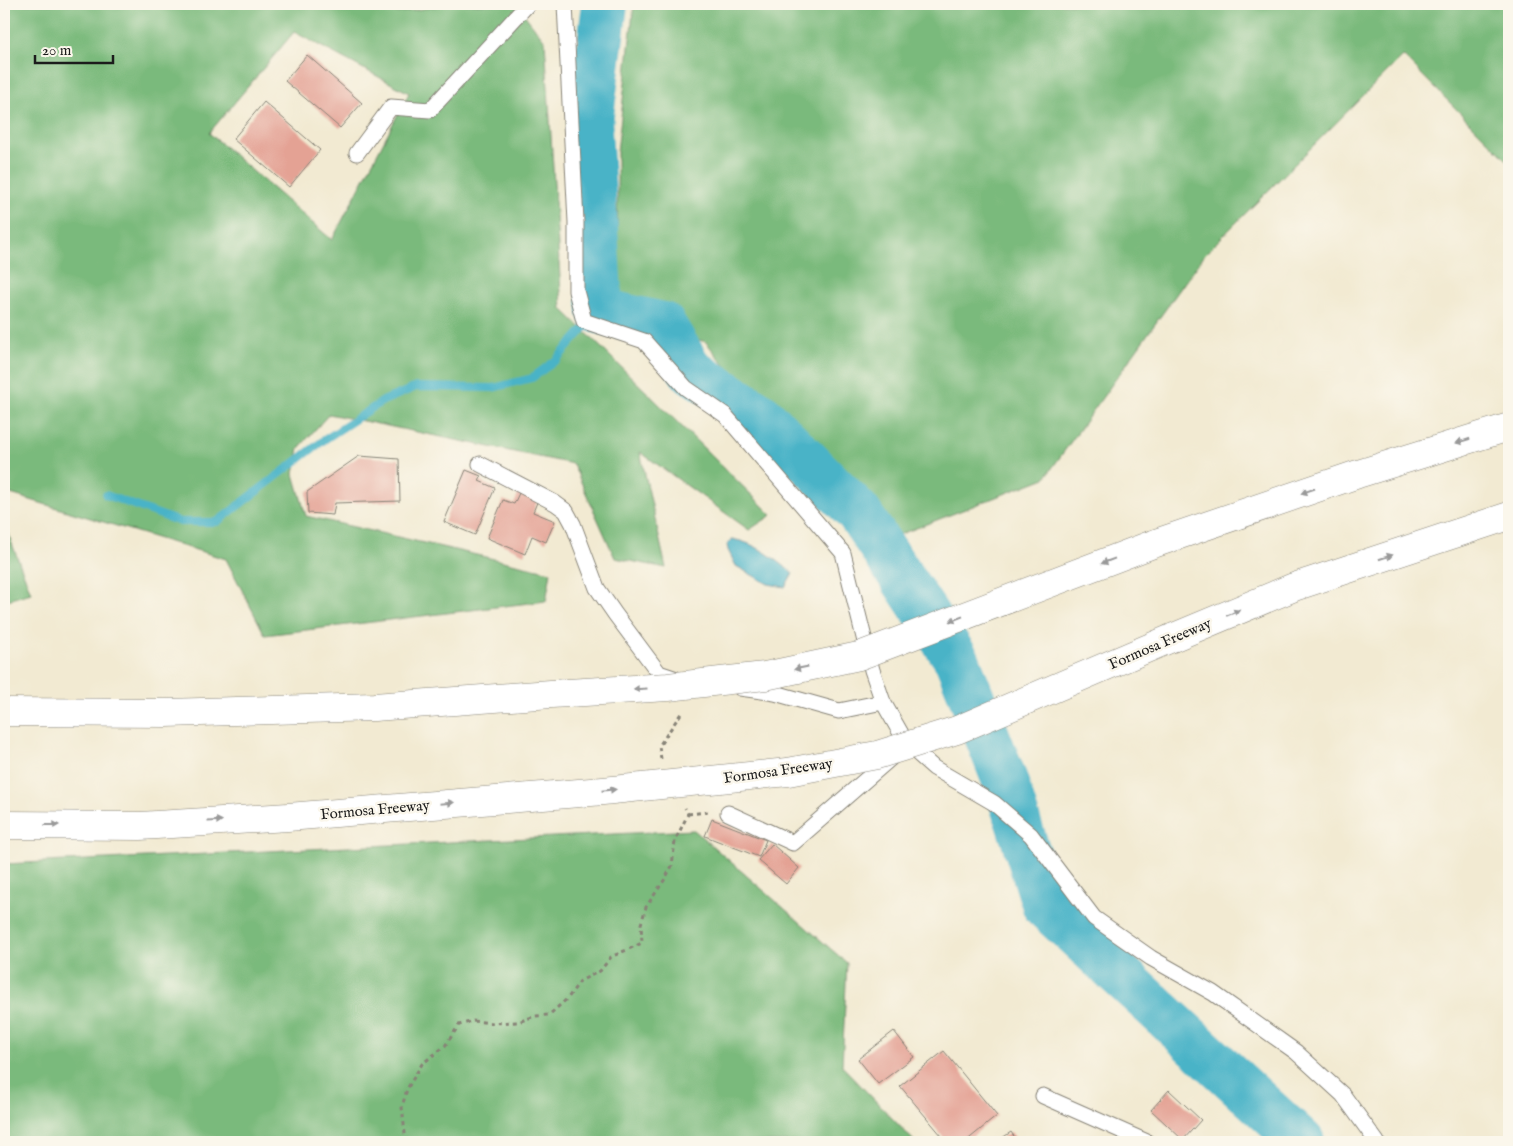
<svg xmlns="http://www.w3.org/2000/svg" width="1513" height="1146" font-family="'IM FELL English',serif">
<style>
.forest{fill:#7aba7c;stroke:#4b6b4c;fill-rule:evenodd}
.water{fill:#49b3c7;stroke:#326872}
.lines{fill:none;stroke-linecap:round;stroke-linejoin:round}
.stream{stroke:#49b3c7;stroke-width:8}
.river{stroke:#49b3c7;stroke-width:46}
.building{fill:#e4a294}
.service-casing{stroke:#878377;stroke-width:17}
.motorway-casing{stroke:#878377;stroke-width:29}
.path{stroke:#878377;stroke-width:3;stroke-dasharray:4 4;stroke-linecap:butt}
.service{stroke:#fff;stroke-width:15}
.motorway{stroke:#fff;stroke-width:28}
.motorway-bridge-casing{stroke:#878377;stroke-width:29;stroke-linecap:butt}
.motorway-bridge{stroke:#fff;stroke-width:28}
.oneway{fill:#999}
.labels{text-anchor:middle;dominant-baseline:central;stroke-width:5;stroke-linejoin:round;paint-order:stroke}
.street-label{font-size:15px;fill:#1c1c1c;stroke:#fbf7ec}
</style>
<rect width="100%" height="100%" fill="#fbf7ec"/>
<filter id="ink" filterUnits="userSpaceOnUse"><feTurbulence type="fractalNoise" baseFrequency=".02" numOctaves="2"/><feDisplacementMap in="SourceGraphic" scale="10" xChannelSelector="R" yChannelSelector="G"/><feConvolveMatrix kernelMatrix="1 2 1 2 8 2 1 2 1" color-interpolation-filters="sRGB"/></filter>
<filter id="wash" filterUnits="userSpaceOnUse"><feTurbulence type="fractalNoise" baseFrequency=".0096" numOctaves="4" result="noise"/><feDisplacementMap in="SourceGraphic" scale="20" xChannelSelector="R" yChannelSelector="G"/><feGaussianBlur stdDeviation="1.12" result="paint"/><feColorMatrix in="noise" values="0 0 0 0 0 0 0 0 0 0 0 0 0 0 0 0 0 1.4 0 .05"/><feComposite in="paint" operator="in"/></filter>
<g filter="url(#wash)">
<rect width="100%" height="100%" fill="#f2ead2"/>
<g class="forest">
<path d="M 4,4 L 386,4 L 397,13 L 450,4 L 516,4 L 545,41 L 562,309 L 772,515 L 749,530 L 640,452 L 666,568 L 615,558 L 573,464 L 329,414 L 299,448 L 294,474 L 306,516 L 551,572 L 546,601 L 265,635 L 226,559 L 4,492 ZM 294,32 L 409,93 L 332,240 L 209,133 Z"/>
<path d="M 634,4 L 1509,4 L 1509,162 L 1403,56 L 1205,254 L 1045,478 L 870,546 L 706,342 L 618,317 L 617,152 Z"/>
<path d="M 4,523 L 31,593 L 4,601 Z"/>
<path d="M 694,830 L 847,963 L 842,1066 L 915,1142 L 4,1142 L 4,864 Z"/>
</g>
<path class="water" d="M 732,539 C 756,543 774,558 793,573 L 785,587 L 768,584 L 736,566 L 728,550 L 727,545 Z"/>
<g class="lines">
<path class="stream" d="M 106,495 L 180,522 L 217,522 L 324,440 L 383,401 L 416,387 L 493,388 L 532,378 L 556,360 L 600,311"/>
<path class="river" d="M 605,4 L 589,131 L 600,311 L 663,325 L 691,371 L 762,416 L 858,512 L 957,660 L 1005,781 L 1045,906 L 1302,1142"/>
</g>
<g id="blocks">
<g class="building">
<path d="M 307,55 L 362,103 L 340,128 L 285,81 Z"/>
<path d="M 264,102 L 320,150 L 289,187 L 233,139 Z"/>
<path d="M 359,456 L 399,459 L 400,501 L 335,503 L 333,515 L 308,513 L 307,492 Z"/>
<path d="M 466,470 L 481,476 L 479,481 L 495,488 L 475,535 L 444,522 Z"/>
<path d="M 519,493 L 538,500 L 533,512 L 555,521 L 546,542 L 532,536 L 525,554 L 487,538 L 503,500 L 514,504 Z"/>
<path d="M 712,819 L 766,840 L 759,857 L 705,836 Z"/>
<path d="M 772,844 L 799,868 L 786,884 L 758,860 Z"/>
<path d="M 894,1031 L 914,1057 L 878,1084 L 858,1059 Z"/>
<path d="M 944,1051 L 997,1116 L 965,1142 L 947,1142 L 900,1086 Z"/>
<path d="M 1169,1090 L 1201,1120 L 1183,1140 L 1151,1110 Z"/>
<path d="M 1011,1132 L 1018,1142 L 996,1142 Z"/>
</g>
</g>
</g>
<g filter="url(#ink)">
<use href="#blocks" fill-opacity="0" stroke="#878377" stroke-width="1"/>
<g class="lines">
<g class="service-casing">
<g id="service">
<path d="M 565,4 L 576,222 L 576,291 L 584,321 L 644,341 L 686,388 L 725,415 L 843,553 L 872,670 L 883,702 L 907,744 L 934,768 L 994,803 L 1031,835 L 1094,918 L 1151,958 L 1213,993 L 1296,1052 L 1343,1095 L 1377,1142"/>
<path d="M 357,153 L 391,107 L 430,110 L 528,4"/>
<path d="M 480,464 L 555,503 L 566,511 L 573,524 L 597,588 L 615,614 L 659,673 L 680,680"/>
<path d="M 740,688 L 775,693 L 839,711 L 883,702"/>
<path d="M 728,813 L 793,843 L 893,756"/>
<path d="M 1043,1096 L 1147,1142"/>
</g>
</g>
<g class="motorway-casing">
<g id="motorway">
<path d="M 1153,544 L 1358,474 L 1509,427"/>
<path d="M 1172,638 L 1294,587 L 1509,516"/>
</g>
</g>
<g class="path">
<path d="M 661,759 L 659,746 L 682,712"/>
<path d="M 688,814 L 708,812"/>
<path d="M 406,1142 L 402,1107 L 407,1089 L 422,1064 L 445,1046 L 459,1025 L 473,1021 L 493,1023 L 518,1022 L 535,1016 L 549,1015 L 568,998 L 580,981 L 600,971 L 611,957 L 642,943 L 641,924 L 646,907 L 665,879 L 672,866 L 675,841 L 688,814 L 685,808"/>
</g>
<use href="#service" class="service"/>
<use href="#motorway" class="motorway"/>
<g class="motorway-bridge-casing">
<g id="motorway-bridge">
<path d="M 4,712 L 166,713 L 374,707 L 551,694 L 668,687 L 765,676 L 859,656 L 1153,544"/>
<path d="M 4,825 L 140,826 L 288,817 L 603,791 L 788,772 L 877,755 L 957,730 L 1172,638"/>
</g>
</g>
<use href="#motorway-bridge" class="motorway-bridge"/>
</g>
<defs><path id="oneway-solid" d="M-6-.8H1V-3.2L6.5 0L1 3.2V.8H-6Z" transform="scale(1.25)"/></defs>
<g class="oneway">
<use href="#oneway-solid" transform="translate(1463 441) rotate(163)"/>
<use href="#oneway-solid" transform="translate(1308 491) rotate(161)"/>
<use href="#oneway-solid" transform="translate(1386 557) rotate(-18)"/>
<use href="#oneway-solid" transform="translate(1108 561) rotate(159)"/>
<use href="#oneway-solid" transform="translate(1233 613) rotate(-23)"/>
<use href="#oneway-solid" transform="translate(956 619) rotate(159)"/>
<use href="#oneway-solid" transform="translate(801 668) rotate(168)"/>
<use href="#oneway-solid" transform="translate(640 689) rotate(177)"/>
<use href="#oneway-solid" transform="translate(609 790) rotate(-6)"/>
<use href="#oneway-solid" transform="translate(447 803) rotate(-5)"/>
<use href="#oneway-solid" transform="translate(215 821) rotate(-3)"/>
<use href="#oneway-solid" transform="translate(52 825)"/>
</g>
</g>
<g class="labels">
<g class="street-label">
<text transform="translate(1160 644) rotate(-23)">Formosa Freeway</text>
<text transform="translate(778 771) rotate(-8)">Formosa Freeway</text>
<text transform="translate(375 810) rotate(-5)">Formosa Freeway</text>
</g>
</g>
<rect width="1513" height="1146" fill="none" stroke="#fbf7ec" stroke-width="20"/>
<path d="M35 55v8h78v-8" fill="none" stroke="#1c1c1c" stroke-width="2.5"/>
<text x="42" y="55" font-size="15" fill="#1c1c1c" stroke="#fbf7ec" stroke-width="4" paint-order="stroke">20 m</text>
</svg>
